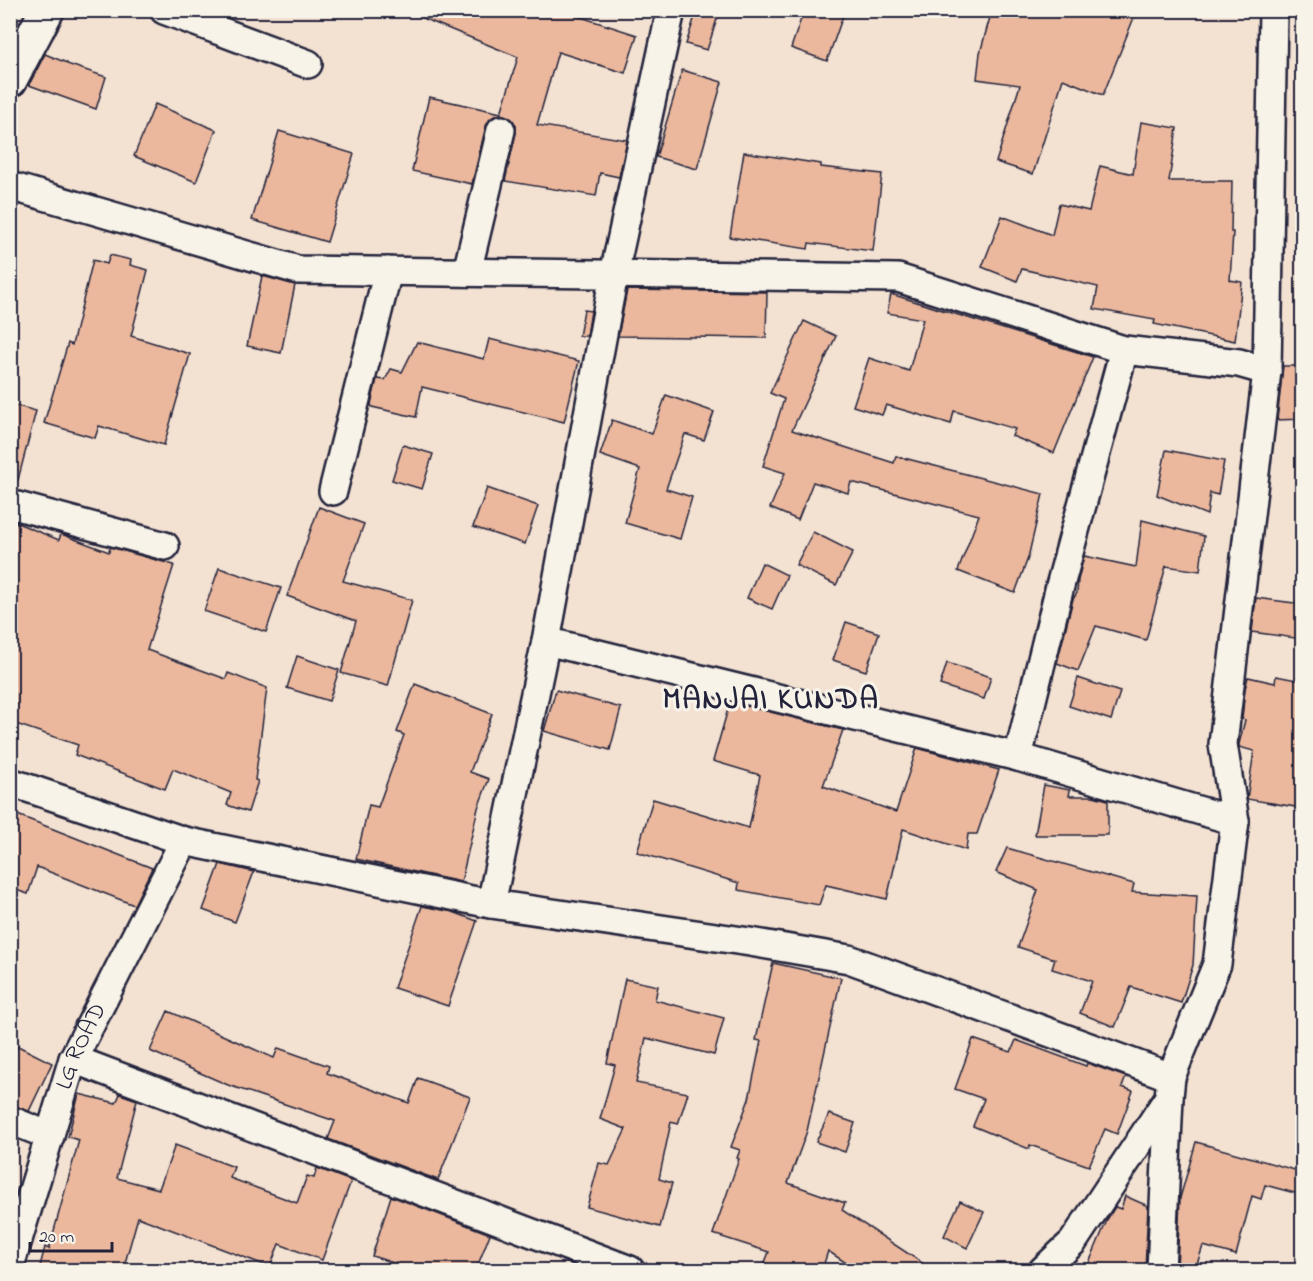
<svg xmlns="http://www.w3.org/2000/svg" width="1313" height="1281" font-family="'Indie Flower',sans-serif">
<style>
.building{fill:#ebb89d;stroke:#22223b;stroke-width:1.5}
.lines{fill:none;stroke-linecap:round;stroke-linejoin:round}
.street-casing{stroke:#22223b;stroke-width:32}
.secondary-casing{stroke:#22223b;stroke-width:38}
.street{stroke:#f7f3e8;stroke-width:27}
.secondary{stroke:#f7f3e8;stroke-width:33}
.labels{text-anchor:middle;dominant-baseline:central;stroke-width:6;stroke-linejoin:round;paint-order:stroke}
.street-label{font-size:24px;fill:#22223b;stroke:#f7f3e8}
.district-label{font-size:30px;font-weight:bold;letter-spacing:1.5px;fill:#22223b;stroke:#f7f3e8}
</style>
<rect width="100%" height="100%" fill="#f3e1d2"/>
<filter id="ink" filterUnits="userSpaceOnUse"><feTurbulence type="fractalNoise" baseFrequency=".0167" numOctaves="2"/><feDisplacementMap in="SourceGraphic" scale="12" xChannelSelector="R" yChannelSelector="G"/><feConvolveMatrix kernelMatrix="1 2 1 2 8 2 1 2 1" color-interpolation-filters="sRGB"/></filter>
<g filter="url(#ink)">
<g class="building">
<path d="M 403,10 L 559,10 L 637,35 L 625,73 L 558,52 L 537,125 L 627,140 L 619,177 L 600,173 L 596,196 L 505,181 L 516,133 L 516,125 L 512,119 L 504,115 L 496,115 L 490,119 L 486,126 L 472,184 L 412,171 L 429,97 L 501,113 L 518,57 Z"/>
<path d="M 697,10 L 718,16 L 707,50 L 686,44 Z"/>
<path d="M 804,10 L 845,10 L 827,61 L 791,48 Z"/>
<path d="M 992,10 L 1137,10 L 1103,95 L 1063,79 L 1033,174 L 996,162 L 1020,85 L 977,79 L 980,53 Z"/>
<path d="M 45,54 L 67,63 L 67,64 L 106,77 L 96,109 L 29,85 Z"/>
<path d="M 682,70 L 722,82 L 697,169 L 656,157 Z"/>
<path d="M 155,104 L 216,130 L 196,182 L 134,156 Z"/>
<path d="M 1141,122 L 1177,128 L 1169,181 L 1232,181 L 1231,232 L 1233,232 L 1230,280 L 1242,282 L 1235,341 L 1154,324 L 1155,320 L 1094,309 L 1098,287 L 1022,269 L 1017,281 L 982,267 L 1002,216 L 1052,235 L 1059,204 L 1089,211 L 1100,166 L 1133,174 Z"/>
<path d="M 279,131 L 354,154 L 327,242 L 252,220 Z"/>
<path d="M 744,152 L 821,164 L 821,167 L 882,174 L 873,251 L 809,243 L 808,249 L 730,237 Z"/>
<path d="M 110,255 L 131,260 L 130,265 L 148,270 L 131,336 L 190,354 L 164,445 L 99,426 L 95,438 L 44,423 L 68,343 L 72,345 L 93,260 L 107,264 Z"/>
<path d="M 262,276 L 295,285 L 281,353 L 247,346 Z"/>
<path d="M 627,290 L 767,292 L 766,338 L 618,336 Z"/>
<path d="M 891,294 L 1093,357 L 1054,453 L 1012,436 L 1015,429 L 954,411 L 951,424 L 886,405 L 882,415 L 853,406 L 869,358 L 909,371 L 923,319 L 887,313 Z"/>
<path d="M 584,310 L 591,311 L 587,336 L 579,336 Z"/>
<path d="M 804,321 L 836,336 L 792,430 L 894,463 L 896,456 L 1043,494 L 1028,558 L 1015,593 L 958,571 L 979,515 L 851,482 L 848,493 L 813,482 L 798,520 L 770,508 L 785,473 L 763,466 L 784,399 L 770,393 Z"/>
<path d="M 489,339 L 579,361 L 564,422 L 422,387 L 416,417 L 372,407 L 371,404 L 377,379 L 385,380 L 391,369 L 402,372 L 417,342 L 484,359 Z"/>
<path d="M 1283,366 L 1302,366 L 1302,419 L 1277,420 Z"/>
<path d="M 666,395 L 714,412 L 704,440 L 685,434 L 666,489 L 692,497 L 680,539 L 625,523 L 640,469 L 600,455 L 612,420 L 652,434 Z"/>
<path d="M 10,404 L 36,411 L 18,480 L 10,479 Z"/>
<path d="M 403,445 L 433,454 L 422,489 L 392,480 Z"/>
<path d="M 1166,450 L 1224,461 L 1218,495 L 1210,493 L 1207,515 L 1157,495 Z"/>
<path d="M 487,488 L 538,506 L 525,544 L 473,527 Z"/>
<path d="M 319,507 L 364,524 L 343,581 L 412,600 L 388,686 L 341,673 L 356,621 L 287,596 Z"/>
<path d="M 10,520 L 59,540 L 61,534 L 109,552 L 110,547 L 174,565 L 147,650 L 226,679 L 228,673 L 267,688 L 255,780 L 258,781 L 248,812 L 227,805 L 231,793 L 173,769 L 165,789 L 75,755 L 78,745 L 10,722 Z"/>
<path d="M 1142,520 L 1204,536 L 1200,571 L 1166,566 L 1146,640 L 1096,626 L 1078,671 L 1057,663 L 1073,599 L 1077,593 L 1078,580 L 1084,556 L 1136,567 Z"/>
<path d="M 813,532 L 853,552 L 836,585 L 796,565 Z"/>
<path d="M 762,563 L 787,575 L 772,609 L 747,598 Z"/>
<path d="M 219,568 L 281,588 L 266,632 L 204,611 Z"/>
<path d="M 1256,598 L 1302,604 L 1302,639 L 1252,632 Z"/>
<path d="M 846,622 L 879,633 L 866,671 L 833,660 Z"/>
<path d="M 297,656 L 339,670 L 329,701 L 287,688 Z"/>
<path d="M 947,663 L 991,677 L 984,699 L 940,685 Z"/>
<path d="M 1276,676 L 1302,681 L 1302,808 L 1247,799 L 1254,751 L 1239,747 L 1239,744 L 1245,720 L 1242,719 L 1245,689 L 1248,677 L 1275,683 Z"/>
<path d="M 1078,678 L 1120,692 L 1111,720 L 1069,706 Z"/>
<path d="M 415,684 L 492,714 L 470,772 L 489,779 L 478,808 L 461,882 L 356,859 L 369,805 L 378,807 L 404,735 L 397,732 Z"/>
<path d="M 556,690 L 621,708 L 610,750 L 544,731 Z"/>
<path d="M 730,702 L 843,730 L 823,786 L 896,812 L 917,748 L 999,770 L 977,834 L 968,834 L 966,850 L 903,829 L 887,899 L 826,885 L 819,905 L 738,890 L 739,883 L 637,852 L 653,799 L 749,828 L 760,775 L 713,761 Z"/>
<path d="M 1044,785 L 1070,790 L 1069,796 L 1093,796 L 1108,800 L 1108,835 L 1035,835 Z"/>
<path d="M 10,812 L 152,868 L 134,905 L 37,867 L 28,894 L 10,888 Z"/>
<path d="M 1007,848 L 1134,884 L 1132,892 L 1197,896 L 1193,965 L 1181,1003 L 1131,987 L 1115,1027 L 1080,1013 L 1092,981 L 1052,969 L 1055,959 L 1018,947 L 1038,890 L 996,872 Z"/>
<path d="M 220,864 L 254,872 L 235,922 L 203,910 Z"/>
<path d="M 422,906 L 453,912 L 477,921 L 448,1006 L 394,988 Z"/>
<path d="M 773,963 L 841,978 L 807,1131 L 788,1183 L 845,1203 L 842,1210 L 933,1270 L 857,1270 L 828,1251 L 822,1270 L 762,1270 L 769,1252 L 713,1234 L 739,1159 L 737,1158 L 740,1150 L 731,1147 L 749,1099 L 761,1041 L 756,1040 Z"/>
<path d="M 625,979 L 658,986 L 655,1000 L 724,1018 L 714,1055 L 646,1038 L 636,1083 L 688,1093 L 678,1124 L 671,1122 L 659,1179 L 672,1183 L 660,1227 L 587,1207 L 599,1163 L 609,1165 L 626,1129 L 600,1119 L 615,1065 L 607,1063 Z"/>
<path d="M 168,1011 L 274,1058 L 278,1048 L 329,1066 L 327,1073 L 409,1103 L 418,1078 L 470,1097 L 438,1180 L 328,1139 L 335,1121 L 228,1085 L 150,1051 Z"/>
<path d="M 973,1039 L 1011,1052 L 1016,1040 L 1086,1066 L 1087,1063 L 1126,1077 L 1122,1087 L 1133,1091 L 1117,1134 L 1105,1129 L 1089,1166 L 1030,1145 L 1029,1149 L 973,1126 L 984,1099 L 955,1089 Z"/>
<path d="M 18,1046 L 52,1063 L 29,1111 L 10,1105 L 10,1062 Z"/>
<path d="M 79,1094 L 116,1103 L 120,1094 L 137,1100 L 117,1178 L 159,1189 L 175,1145 L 234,1167 L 230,1178 L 297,1203 L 307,1176 L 314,1178 L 317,1168 L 351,1181 L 322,1260 L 279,1244 L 270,1267 L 138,1217 L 123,1270 L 39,1270 L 45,1247 L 49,1249 L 79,1140 L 68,1137 Z"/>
<path d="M 829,1114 L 855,1123 L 845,1152 L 816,1142 Z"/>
<path d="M 1196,1142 L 1302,1172 L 1302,1195 L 1265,1185 L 1261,1199 L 1252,1196 L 1236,1255 L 1203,1246 L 1195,1270 L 1177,1270 L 1180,1198 Z"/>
<path d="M 391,1196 L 490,1234 L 476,1270 L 415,1270 L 372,1256 Z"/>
<path d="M 1125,1196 L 1148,1206 L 1145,1270 L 1086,1270 L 1108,1218 L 1115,1207 L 1121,1209 Z"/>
<path d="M 960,1201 L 984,1212 L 967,1248 L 944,1236 Z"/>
</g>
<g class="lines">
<g class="street-casing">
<g id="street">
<path d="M 164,10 L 308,64"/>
<path d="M 10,186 L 298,270 L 898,278 L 1124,350 L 1239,363 L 1267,371"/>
<path d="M 467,272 L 501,130"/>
<path d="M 1124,350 L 1060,586 L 1018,757 L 1235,821"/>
<path d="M 333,491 L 388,271"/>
<path d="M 10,504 L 165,546"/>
<path d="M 546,641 L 1018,757"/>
<path d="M 10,782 L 184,841 L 491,904 L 750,942 L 849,959 L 1171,1077"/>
<path d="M 491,904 L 546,641 L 614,274 L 671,10"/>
<path d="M 73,1059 L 630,1270"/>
<path d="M 10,1120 L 50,1136"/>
<path id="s1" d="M 10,1266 L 73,1059 L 184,841"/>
<path d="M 1043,1270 L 1073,1242 L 1169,1097 L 1171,1077 L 1217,964 L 1235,821 L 1223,744 L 1267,371 L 1273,10"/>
<path d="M 1161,1270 L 1169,1098"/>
</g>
</g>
<g class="secondary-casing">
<path id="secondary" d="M 10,80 L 47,10"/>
</g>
<use href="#street" class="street"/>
<use href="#secondary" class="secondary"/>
</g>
</g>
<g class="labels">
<g class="street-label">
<text stroke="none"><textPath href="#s1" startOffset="231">LG ROAD</textPath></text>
</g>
<g class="district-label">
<text x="771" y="701">MANJAI KUNDA</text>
</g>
</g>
<rect width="1313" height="1281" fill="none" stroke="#f7f3e8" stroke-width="36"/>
<rect x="18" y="18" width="1277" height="1245" fill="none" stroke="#22223b" stroke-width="2" filter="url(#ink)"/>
<path d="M30 1242v9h82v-9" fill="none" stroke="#22223b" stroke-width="3"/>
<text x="39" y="1242" font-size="18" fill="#22223b" stroke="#f7f3e8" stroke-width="4.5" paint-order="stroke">20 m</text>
</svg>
